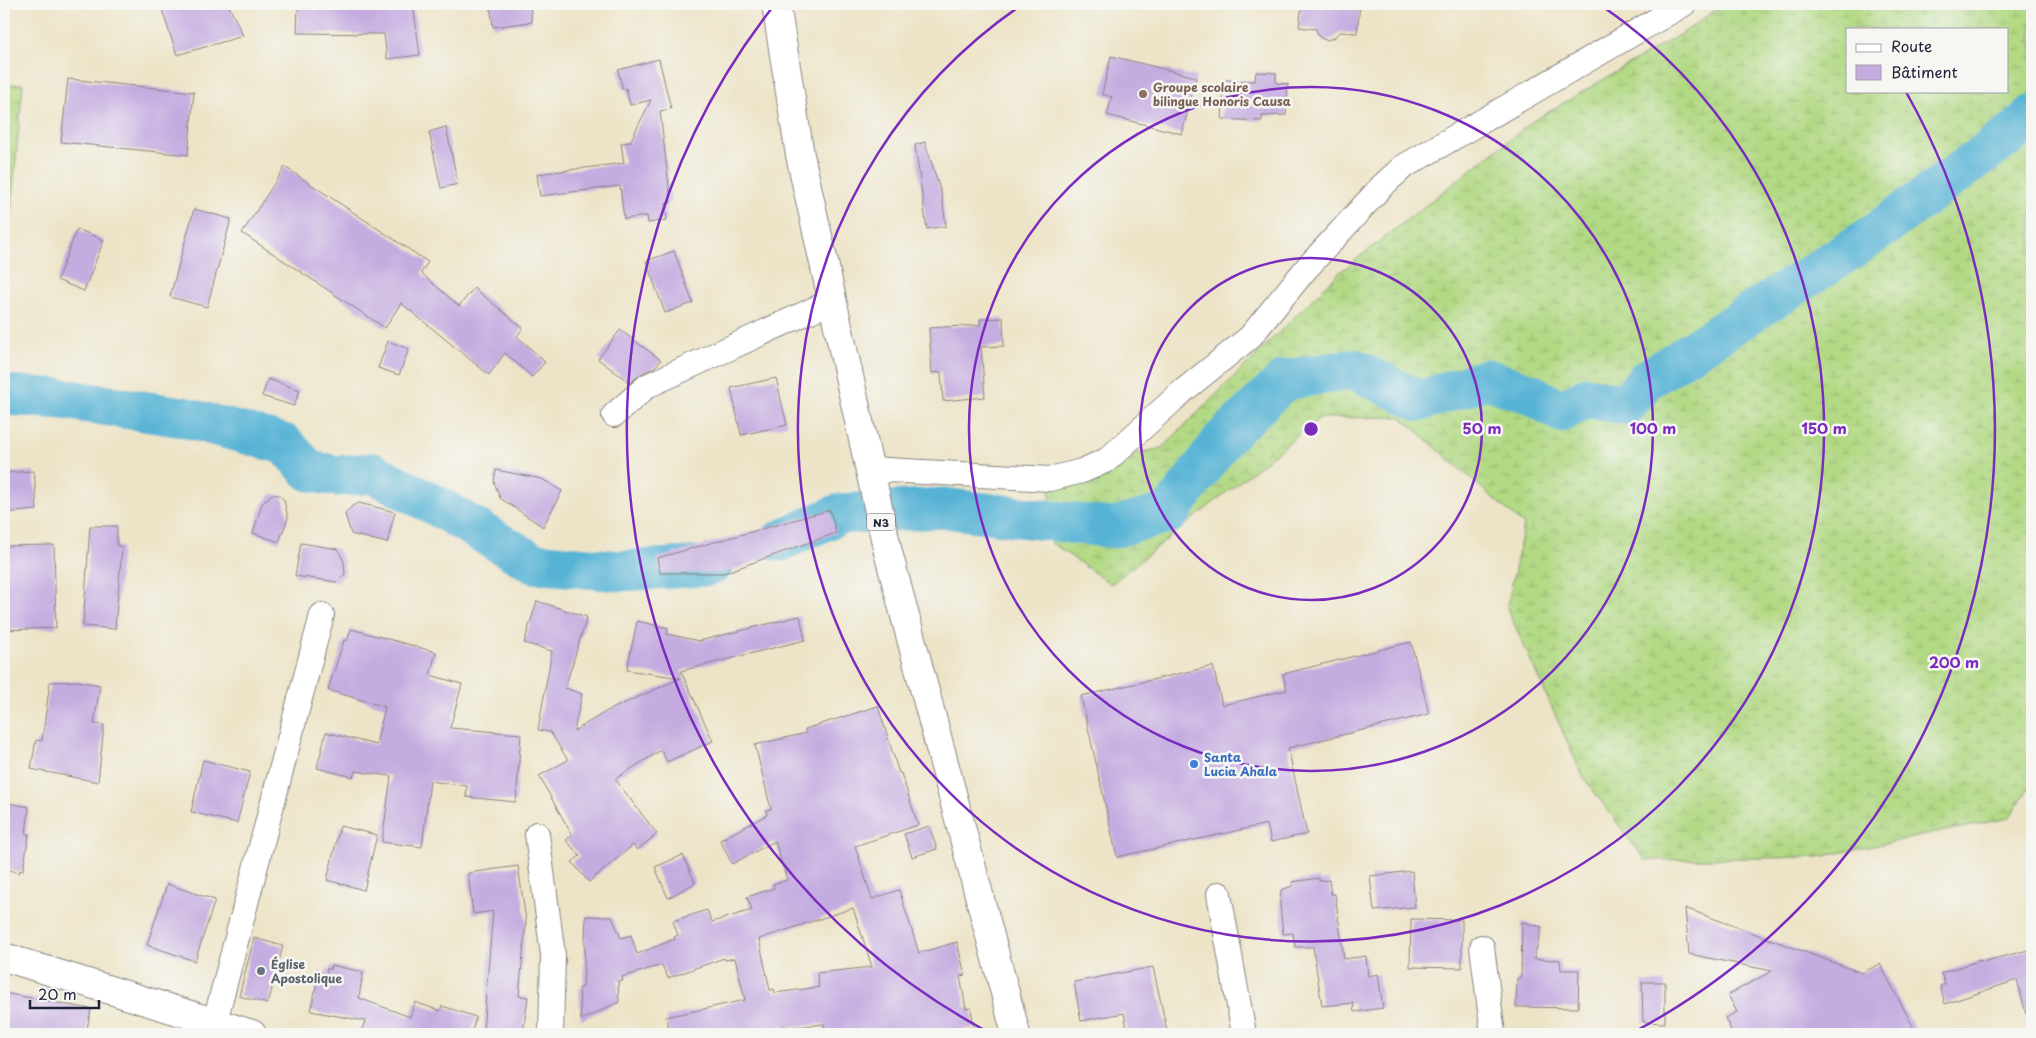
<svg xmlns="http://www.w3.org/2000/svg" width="2036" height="1038" font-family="'Playpen Sans',sans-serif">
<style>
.wetland{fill:url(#wetland-marsh);stroke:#6a7e60;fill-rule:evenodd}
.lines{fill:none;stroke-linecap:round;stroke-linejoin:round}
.stream{stroke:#56b3d5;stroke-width:7}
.river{stroke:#56b3d5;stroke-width:41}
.building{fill:#c4abe0;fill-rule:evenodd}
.minor-casing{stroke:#888381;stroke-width:26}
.secondary-casing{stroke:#888381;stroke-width:30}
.trunk-casing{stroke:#888381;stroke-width:30}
.minor{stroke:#fff;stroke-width:24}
.secondary{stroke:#fff;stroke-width:28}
.trunk{stroke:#fff;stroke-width:28}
.ring{fill:none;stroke:#7b2cbf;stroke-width:2.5}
.education-dot{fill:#8d6e63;stroke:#f6f6f2;stroke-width:2}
.shop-dot{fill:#3f7fe0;stroke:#f6f6f2;stroke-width:2}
.worship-dot{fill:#6b7280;stroke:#f6f6f2;stroke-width:2}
.labels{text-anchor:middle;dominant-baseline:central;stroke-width:5;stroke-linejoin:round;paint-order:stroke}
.shield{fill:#f6f6f2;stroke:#626272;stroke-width:1}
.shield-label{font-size:11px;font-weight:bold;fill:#22223b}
.education-label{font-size:12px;font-weight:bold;fill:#785e54;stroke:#f6f6f2;text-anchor:start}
.shop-label{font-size:12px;font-weight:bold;fill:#366cbe;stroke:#f6f6f2;text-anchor:start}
.worship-label{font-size:12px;font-weight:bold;fill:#5b616d;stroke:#f6f6f2;text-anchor:start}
.centre{fill:#7b2cbf;stroke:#f6f6f2;stroke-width:2.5}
.ring-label{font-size:15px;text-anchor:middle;font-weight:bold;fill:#7b2cbf;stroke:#f6f6f2;stroke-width:5;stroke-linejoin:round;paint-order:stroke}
</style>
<defs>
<pattern id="wetland-marsh" width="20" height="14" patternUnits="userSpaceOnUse" patternTransform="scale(1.25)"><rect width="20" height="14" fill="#b2d984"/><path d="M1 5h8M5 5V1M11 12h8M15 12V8" fill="none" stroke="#99ba73"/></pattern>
</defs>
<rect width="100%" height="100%" fill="#f6f6f2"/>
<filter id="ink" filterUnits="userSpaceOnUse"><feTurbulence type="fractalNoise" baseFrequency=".02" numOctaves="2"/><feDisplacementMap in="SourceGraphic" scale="10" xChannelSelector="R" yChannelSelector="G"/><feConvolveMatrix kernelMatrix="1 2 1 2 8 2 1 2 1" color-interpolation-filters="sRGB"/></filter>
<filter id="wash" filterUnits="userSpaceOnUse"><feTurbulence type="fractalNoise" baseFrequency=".0096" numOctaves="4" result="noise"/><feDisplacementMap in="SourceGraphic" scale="20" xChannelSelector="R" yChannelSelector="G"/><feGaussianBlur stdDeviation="1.12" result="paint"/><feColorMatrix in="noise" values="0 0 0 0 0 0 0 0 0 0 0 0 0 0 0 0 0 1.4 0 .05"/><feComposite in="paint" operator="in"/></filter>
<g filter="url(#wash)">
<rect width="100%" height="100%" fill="#ede4c7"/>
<g class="wetland">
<path d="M 1724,4 L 2032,4 L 2032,783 L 2009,818 L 1819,857 L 1645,860 L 1583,777 L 1507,608 L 1524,525 L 1401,417 L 1320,418 L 1111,584 L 1050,542 L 1050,479 L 1107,460 L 1162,448 L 1339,273 L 1533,121 L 1684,32 ZM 1847,29 L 2007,29 L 2007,91 L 1847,91 Z"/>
<path d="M 23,84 L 4,283 L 4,85 Z"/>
</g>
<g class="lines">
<path class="stream" d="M 2020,128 L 2032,129"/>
<g class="river">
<path d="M 4,395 L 63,399 L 183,417 L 284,444 L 310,471 L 337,476 L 373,473 L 435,505 L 534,563 L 619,571 L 706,566 L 714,563"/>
<path d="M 780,541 L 839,514 L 944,508 L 1113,528 L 1169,513 L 1225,437 L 1285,380 L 1354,369 L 1419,401 L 1487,379 L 1531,394 L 1561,412 L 1587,397 L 1627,405 L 1645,381 L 1867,239 L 2020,128 L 2032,115"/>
</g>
</g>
<g id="blocks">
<g class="building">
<path d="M 160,4 L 228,4 L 243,36 L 177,55 Z"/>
<path d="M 298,4 L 413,4 L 420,55 L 387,59 L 384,34 L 297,33 Z"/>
<path d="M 490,4 L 530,4 L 532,22 L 493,27 Z"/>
<path d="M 1302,4 L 1360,4 L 1357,33 L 1339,32 L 1334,38 L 1326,40 L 1320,38 L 1316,29 L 1299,27 Z"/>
<path d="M 1111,56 L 1196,77 L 1182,134 L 1107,115 L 1112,97 L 1102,94 Z"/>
<path d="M 659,59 L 671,109 L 660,111 L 671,203 L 665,204 L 667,220 L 648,223 L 647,216 L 624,219 L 620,186 L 540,196 L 537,174 L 624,163 L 621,143 L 630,142 L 651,100 L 630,105 L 626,88 L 623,90 L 618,70 Z"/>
<path d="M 1256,72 L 1276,73 L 1276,83 L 1288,84 L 1286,115 L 1262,116 L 1262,121 L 1222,119 L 1224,80 L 1255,81 Z"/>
<path d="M 68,79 L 194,92 L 188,155 L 61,142 Z"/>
<path d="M 446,127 L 458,184 L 441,188 L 429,132 Z"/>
<path d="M 925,142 L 942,196 L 946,226 L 927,229 L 915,145 Z"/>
<path d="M 285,167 L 428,262 L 421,273 L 459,306 L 474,288 L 523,328 L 517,336 L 545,362 L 532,377 L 505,353 L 489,375 L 401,303 L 385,328 L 242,233 Z"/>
<path d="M 194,209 L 231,219 L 207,307 L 170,297 Z"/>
<path d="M 77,229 L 104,240 L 84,291 L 57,280 Z"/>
<path d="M 674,251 L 693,303 L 665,313 L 646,261 Z"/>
<path d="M 1003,318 L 1004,346 L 981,347 L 985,397 L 943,401 L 941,372 L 932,373 L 929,328 L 980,325 L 980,319 Z"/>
<path d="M 620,330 L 661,360 L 655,367 L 641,374 L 630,383 L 598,359 Z"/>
<path d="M 388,341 L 409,349 L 399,375 L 378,368 Z"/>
<path d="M 776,378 L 787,425 L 741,435 L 731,388 Z"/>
<path d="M 268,379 L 300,390 L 294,406 L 262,396 Z"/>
<path d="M 496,470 L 542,479 L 562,491 L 543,527 L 500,498 L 494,482 Z"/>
<path d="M 34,471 L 37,510 L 4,513 L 4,473 Z"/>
<path d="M 272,494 L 279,495 L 284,500 L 288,518 L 279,542 L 253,533 L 262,504 Z"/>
<path d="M 359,503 L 395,512 L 387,543 L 351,534 L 345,514 L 352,506 Z"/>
<path d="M 830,510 L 836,533 L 724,573 L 660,573 L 657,558 Z"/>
<path d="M 90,526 L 117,526 L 117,546 L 122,547 L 115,629 L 83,626 Z"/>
<path d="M 301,543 L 338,549 L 344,562 L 345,574 L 337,582 L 295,576 Z"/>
<path d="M 54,545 L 56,628 L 4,630 L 4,546 Z"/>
<path d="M 537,601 L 587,617 L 565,688 L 582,694 L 574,731 L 607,711 L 681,678 L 627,670 L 637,621 L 668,628 L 667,634 L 699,641 L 800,616 L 805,640 L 681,671 L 713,741 L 667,762 L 661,750 L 615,779 L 657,834 L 637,850 L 633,845 L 589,882 L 572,862 L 580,856 L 566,840 L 572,835 L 539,776 L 568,760 L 550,732 L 538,730 L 552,651 L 524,643 Z"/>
<path d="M 351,629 L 436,652 L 430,675 L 462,684 L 450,728 L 521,734 L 516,802 L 466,797 L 467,786 L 430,781 L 422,847 L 382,842 L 391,776 L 355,771 L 353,777 L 317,768 L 326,732 L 376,745 L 385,707 L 328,690 L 344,640 L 347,641 Z"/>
<path d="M 1411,642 L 1429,714 L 1288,748 L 1307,834 L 1271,842 L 1267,824 L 1117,857 L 1081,696 L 1213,666 L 1222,705 L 1287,690 L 1283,674 Z"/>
<path d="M 78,681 L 100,685 L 94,724 L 104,725 L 98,782 L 31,769 L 36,740 L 42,741 L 50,682 Z"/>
<path d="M 878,706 L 899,773 L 901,773 L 918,825 L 855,846 L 872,899 L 899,890 L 919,953 L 957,942 L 965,975 L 960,976 L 966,1009 L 971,1008 L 974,1028 L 942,1034 L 826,1034 L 824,1024 L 785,1028 L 785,1026 L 747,1034 L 670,1034 L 666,1017 L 745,1000 L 735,958 L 725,960 L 724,958 L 668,978 L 662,965 L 622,977 L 623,981 L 618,981 L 619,1002 L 581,1020 L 579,988 L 583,988 L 586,916 L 612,917 L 621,938 L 631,935 L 637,954 L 675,939 L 674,937 L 678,935 L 673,921 L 707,910 L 712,922 L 752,910 L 747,897 L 774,888 L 773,884 L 787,880 L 775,841 L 732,864 L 720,840 L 767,815 L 766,810 L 771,809 L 755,745 L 806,733 L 805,729 ZM 853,908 L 872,967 L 817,973 L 819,987 L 775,993 L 774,989 L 770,990 L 759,939 Z"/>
<path d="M 203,760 L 250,772 L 237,823 L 191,812 Z"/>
<path d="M 4,802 L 29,807 L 26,834 L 29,834 L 23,871 L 20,870 L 19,873 L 4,868 Z"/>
<path d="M 340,826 L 377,835 L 364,890 L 327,880 Z"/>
<path d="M 929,826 L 937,849 L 912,857 L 904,834 Z"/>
<path d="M 683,855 L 695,883 L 668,898 L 655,867 Z"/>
<path d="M 518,866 L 526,921 L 519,996 L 528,997 L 523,1034 L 508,1034 L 483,1031 L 493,911 L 473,914 L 468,873 Z"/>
<path d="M 1412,871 L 1415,907 L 1374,911 L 1370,876 Z"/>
<path d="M 1319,878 L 1319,881 L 1329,880 L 1331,894 L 1335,894 L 1344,959 L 1366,956 L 1368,976 L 1378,974 L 1383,1008 L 1354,1012 L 1353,1003 L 1322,1006 L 1313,947 L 1295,947 L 1293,933 L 1283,934 L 1280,904 L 1281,890 L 1293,886 L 1292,882 Z"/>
<path d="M 167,884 L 215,900 L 195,961 L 147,945 Z"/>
<path d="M 1685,908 L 1862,973 L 1880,964 L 1917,1034 L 1733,1034 L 1725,1018 L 1737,1012 L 1728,995 L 1772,971 L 1689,954 Z"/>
<path d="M 1411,919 L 1462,920 L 1462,968 L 1410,967 Z"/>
<path d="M 1522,922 L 1542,927 L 1534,959 L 1560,960 L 1561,970 L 1579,970 L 1578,1008 L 1516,1007 L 1517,978 L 1521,978 Z"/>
<path d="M 254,938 L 283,946 L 268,1004 L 239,996 Z"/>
<path d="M 2032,949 L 2032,1013 L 2026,1014 L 2017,980 L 1945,1004 L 1940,986 L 1945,984 L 1941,973 L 1981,960 L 1982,962 Z"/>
<path d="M 331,965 L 363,972 L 359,998 L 410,1017 L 415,1002 L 440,1011 L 442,1006 L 476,1017 L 471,1034 L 360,1034 L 365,1021 L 311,1011 L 319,972 L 326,974 L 327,968 L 330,970 Z"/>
<path d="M 1153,967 L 1167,1030 L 1147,1034 L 1128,1034 L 1124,1013 L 1081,1021 L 1074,982 Z"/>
<path d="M 1642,982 L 1665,982 L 1665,1023 L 1643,1022 Z"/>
<path d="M 4,993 L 91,1009 L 86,1034 L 28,1034 L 4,1030 Z"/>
</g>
</g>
</g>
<g filter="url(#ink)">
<use href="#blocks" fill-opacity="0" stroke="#888381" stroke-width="1"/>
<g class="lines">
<g class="minor-casing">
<g id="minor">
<path d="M 614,415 L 647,386 L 832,301"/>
<path d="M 869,469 L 1050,479 L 1082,471 L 1107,460 L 1183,391 L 1250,337 L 1305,270 L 1382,186 L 1403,167 L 1684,4"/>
<path d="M 537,834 L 553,955 L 551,1034"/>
<path d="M 1219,894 L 1244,1034"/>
<path d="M 1482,947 L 1493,1034"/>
<path d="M 215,1021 L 322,615"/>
</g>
</g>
<g class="secondary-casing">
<path id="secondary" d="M 4,957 L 252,1034"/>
</g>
<g class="trunk-casing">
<path id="trunk" d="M 776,4 L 800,155 L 888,552 L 1016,1034"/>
</g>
<use href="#minor" class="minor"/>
<use href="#secondary" class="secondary"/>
<use href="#trunk" class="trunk"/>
</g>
</g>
<g class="ring">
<circle cx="1311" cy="429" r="171"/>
<circle cx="1311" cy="429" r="342"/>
<path d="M1602 6A513 513 0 1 1 1020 6"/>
<path d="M990 1033A684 684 0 0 1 772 8M1906 92A684 684 0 0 1 1632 1033"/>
</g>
<circle class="education-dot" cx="1143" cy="94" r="5"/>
<circle class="shop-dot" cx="1194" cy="764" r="5"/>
<circle class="worship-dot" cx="261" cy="971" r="5"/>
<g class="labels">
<rect class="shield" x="867" y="513.5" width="28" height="17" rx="4"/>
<g class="shield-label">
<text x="881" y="522">N3</text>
</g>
<g class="education-label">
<text x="1153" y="87">Groupe scolaire<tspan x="1153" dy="14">bilingue Honoris Causa</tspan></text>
</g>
<g class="shop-label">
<text x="1204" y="757">Santa<tspan x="1204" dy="14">Lucia Ahala</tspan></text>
</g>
<g class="worship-label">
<text x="271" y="964">Église<tspan x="271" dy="14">Apostolique</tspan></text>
</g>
</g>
<circle cx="1311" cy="429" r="8" class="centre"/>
<g class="ring-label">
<text x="1482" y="434">50 m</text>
<text x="1653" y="434">100 m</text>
<text x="1824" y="434">150 m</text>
<text x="1954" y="668">200 m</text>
</g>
<rect width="2036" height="1038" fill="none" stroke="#f6f6f2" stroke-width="20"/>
<rect x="1846" y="28" width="162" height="65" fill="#f6f6f2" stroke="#a1a1a9"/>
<rect x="1856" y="44" width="25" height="8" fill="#ffffff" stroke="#a1a1a9"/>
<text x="1891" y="52" font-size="15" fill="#22223b">Route</text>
<rect x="1856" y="65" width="25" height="15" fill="#c4abe0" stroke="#a1a1a9"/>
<text x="1891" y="78" font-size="15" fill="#22223b">Bâtiment</text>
<path d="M30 1000v8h69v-8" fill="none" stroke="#22223b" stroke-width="2.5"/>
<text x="38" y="1000" font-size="15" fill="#22223b" stroke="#f6f6f2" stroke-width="4" paint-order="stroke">20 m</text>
</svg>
